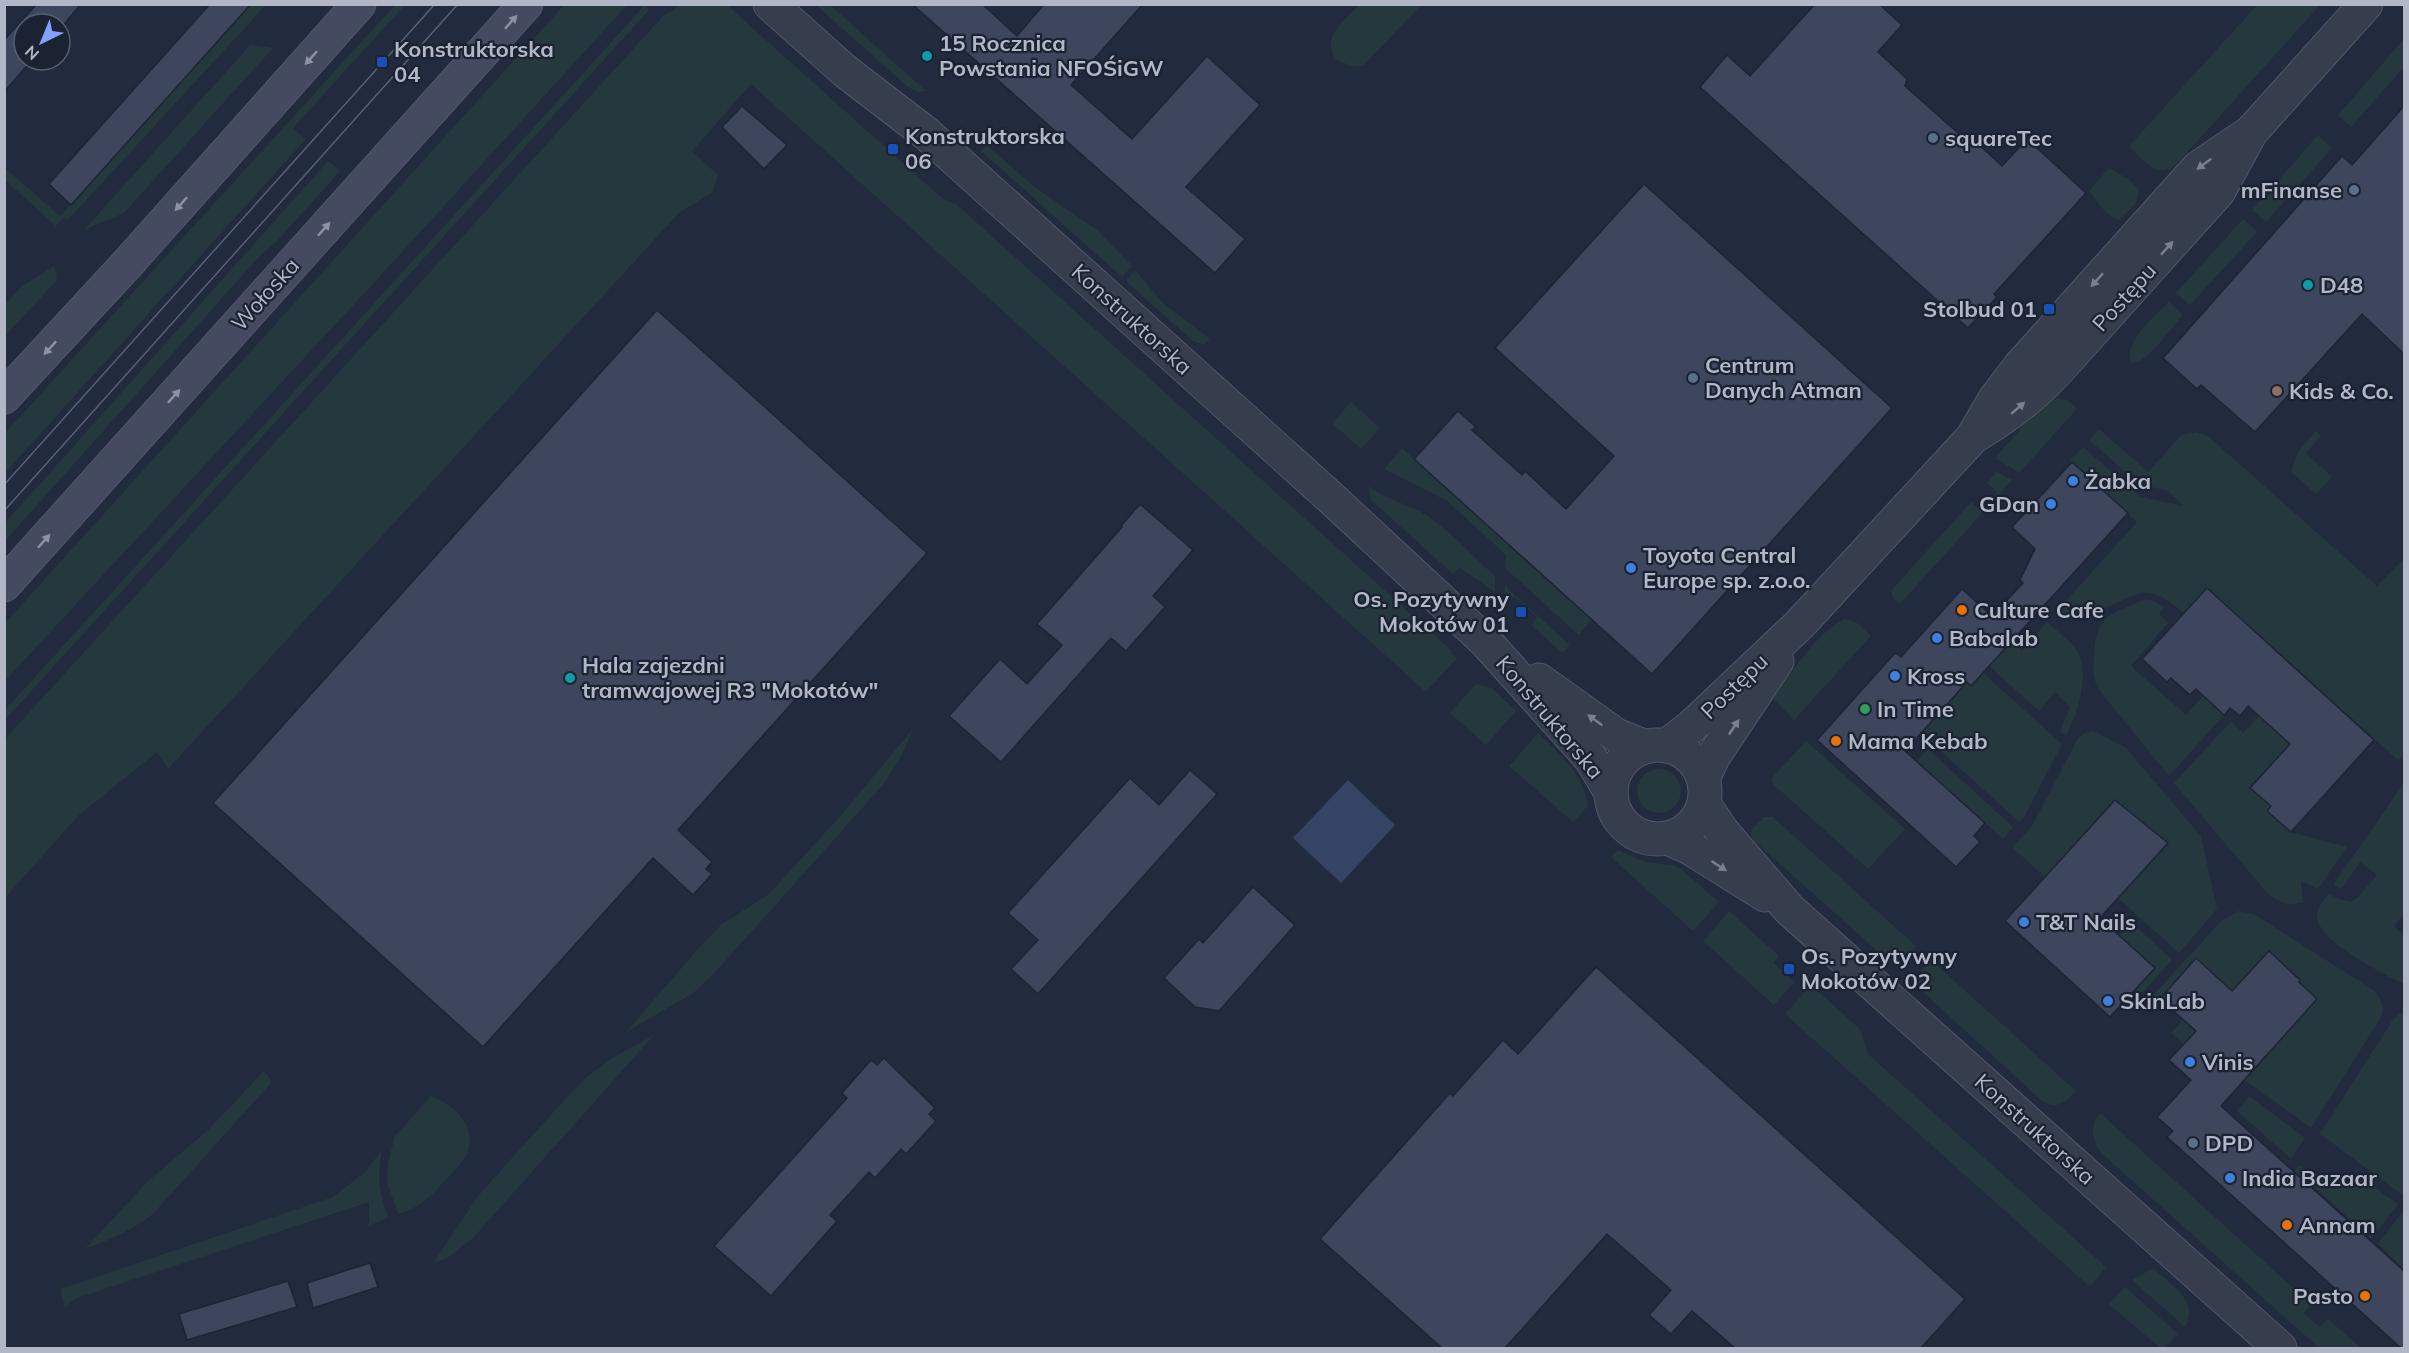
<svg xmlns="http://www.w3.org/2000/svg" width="2409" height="1353" font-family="Mulish,sans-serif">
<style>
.green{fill:#24383e}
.water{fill:#354365}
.building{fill:#3e465d;stroke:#1d2434;stroke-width:1.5}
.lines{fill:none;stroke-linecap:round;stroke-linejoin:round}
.tertiary-casing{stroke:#515768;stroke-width:35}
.secondary-casing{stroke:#515768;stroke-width:35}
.tertiary{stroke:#363d4d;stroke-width:33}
.secondary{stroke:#444b60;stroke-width:33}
.tram{stroke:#586074;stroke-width:1.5}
.oneway{fill:#8c91a4}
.oneway2{fill:#7a8091}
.culture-dot{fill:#0f9aa8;stroke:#1b2232;stroke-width:2}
.transit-dot{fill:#1a4fb4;stroke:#1b2232;stroke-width:2}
.service-dot{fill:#5c6f8a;stroke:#1b2232;stroke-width:2}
.education-dot{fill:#8d6e63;stroke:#1b2232;stroke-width:2}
.shop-dot{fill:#3f7fe0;stroke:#1b2232;stroke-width:2}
.food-dot{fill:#e8710a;stroke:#1b2232;stroke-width:2}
.leisure-dot{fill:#2e9e5b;stroke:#1b2232;stroke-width:2}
.labels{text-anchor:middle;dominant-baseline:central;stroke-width:4.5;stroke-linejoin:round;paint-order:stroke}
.poi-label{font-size:22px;font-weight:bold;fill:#b2b7c8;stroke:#1b2232;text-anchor:start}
.street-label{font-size:22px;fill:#b2b7c8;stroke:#1b2232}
</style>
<rect width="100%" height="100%" fill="#222a3d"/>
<g class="green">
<path d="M 682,4 L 727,5 L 942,198 L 956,204 L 1452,651 L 1451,653 L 1457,658 L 1426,692 L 751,84 L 692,151 L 718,175 L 712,193 L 680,212 L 168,769 L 157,752 L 78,816 L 5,898 L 5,739 L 664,15 Z"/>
<path d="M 2258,4 L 2320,5 L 2174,167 C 2155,178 2142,159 2129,146 Z"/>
<path d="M 249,5 L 266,5 L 68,220 L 64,217 L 56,226 L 5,180 L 5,168 L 60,216 Z"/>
<path d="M 395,5 L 405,5 L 293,128 L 305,140 L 5,473 L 5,433 Z"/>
<path d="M 564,5 L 627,5 L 395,260 L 5,681 L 5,623 Z"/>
<path d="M 645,5 L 649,10 L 5,720 L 5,710 Z"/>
<path d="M 816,5 L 830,5 L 926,91 L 919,92 L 908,87 Z"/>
<path d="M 1359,5 L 1421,5 L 1364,65 L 1354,67 L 1337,60 C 1319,37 1344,22 1359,5 Z"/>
<path d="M 2404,39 L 2404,67 L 2351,127 L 2338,115 Z"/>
<path d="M 250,45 L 273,48 L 124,213 L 84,230 Z"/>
<path d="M 2318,135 L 2332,148 L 2266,222 L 2252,210 Z"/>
<path d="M 987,145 L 1032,185 L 1098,231 L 1132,266 L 1122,277 L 981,151 Z"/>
<path d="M 328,161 L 340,171 L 277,241 L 259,257 L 5,541 L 5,523 Z"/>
<path d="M 2109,168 L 2128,179 L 2139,189 L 2136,203 L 2119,220 C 2107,217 2097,201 2089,191 Z"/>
<path d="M 2243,219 L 2257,232 L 2190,305 L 2176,293 Z"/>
<path d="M 54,266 L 57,275 L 56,281 L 5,336 L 5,305 L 21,287 Z"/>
<path d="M 1135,270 L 1162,302 L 1210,339 L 1204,345 L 1193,341 L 1126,281 Z"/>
<path d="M 2169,302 L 2183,315 C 2172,327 2146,365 2131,363 C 2123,341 2155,317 2169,302 Z"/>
<path d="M 2058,398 L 2069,401 L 2077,409 L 2019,473 L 1995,458 L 2044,402 Z"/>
<path d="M 1351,402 L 1380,428 L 1361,449 L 1332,423 Z"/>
<path d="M 2099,429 L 2148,472 L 2181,435 L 2196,432 L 2208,436 L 2377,586 L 2404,559 L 2404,755 L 2398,760 L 2207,588 L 2184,613 C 2170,602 2159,591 2140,593 L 2078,619 L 2066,619 L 2056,612 L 2137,522 L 2070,460 L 2083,447 L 2141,497 L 2184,506 L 2168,491 L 2139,484 L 2089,440 Z"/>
<path d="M 2316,431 L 2321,435 L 2306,453 L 2332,477 L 2316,494 L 2291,472 L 2299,450 Z"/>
<path d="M 1402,448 L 1592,619 L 1579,635 L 1505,568 L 1506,555 L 1447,501 L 1384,469 Z"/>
<path d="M 1997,472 L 2012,480 L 1900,604 L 1893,598 L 1891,591 L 1971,502 L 1980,510 L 1997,492 L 1987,483 Z"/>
<path d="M 1368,486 C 1386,500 1407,503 1426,515 C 1448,529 1475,558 1495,576 L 1495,592 L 1460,568 L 1453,574 L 1371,500 Z"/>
<path d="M 1505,586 L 1570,645 L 1562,653 L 1531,625 L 1537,617 L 1514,596 L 1507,603 L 1504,601 Z"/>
<path d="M 2146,599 L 2154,601 L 2164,607 L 2159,614 L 2168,623 L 2131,666 L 2186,715 L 2203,696 L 2224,715 L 2169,776 L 2100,691 C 2092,679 2093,668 2094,655 C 2096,613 2111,615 2146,599 Z"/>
<path d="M 1845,619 L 1856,622 L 1871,636 L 1794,720 L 1773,699 C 1789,676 1819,629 1845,619 Z"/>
<path d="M 2047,622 C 2056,631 2071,640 2077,651 C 2091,674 2077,715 2066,736 L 2060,731 L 2070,707 L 2055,692 L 2039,711 L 1989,666 L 2011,642 L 2022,651 Z"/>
<path d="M 1983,673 L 2062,744 L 2024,817 L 2019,822 L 1921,733 L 1967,682 L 1972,686 Z"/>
<path d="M 1476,684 L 1492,688 L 1516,711 L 1486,745 L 1450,713 Z"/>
<path d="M 2259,716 L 2290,744 L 2250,788 L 2271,806 L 2267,811 L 2291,832 L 2347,847 L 2318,889 L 2301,881 L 2303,902 C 2287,907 2279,902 2267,893 L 2174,783 L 2231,721 L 2243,733 Z"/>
<path d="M 913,729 L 901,756 L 883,785 L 710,978 L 692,994 L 626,1032 L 698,949 L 722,924 L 769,894 L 841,815 Z"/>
<path d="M 2091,731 L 2098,733 L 2126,748 L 2201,836 L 2217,909 L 2179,953 L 2118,898 L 2136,879 L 2130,873 L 2145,869 L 2168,843 L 2115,800 L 2045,877 L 2012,847 L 2032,826 L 2077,740 L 2083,734 Z"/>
<path d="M 1538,733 C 1560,754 1584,775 1588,806 L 1573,822 L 1509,766 Z"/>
<path d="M 1806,741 L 1905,829 L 1868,869 L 1774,785 L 1771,779 Z"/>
<path d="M 1928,749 L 2013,827 L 2003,839 L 1917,761 Z"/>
<circle cx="1659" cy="791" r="22"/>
<path d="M 2404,783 L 2404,914 L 2394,926 L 2404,935 L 2404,984 C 2384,974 2314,940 2317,914 C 2318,906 2324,900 2328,894 L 2342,900 L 2351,902 L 2359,896 L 2377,875 L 2360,862 L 2342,889 L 2333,885 Z"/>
<path d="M 1764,817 L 1773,817 L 1916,946 C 1907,957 1899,960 1885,958 L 1752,839 L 1751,830 Z"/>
<path d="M 1618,850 L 1645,862 L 1673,865 L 1681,869 L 1719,902 L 1693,931 L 1611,857 Z"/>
<path d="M 1729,911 L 1779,956 L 1774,963 L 1794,982 L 1774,1005 L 1703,941 Z"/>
<path d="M 2238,911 L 2254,914 L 2373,990 C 2382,998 2385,1008 2380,1019 L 2311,1128 L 2244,1080 L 2317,999 L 2299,982 L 2300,980 L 2269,951 L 2184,1044 L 2171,1033 L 2219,979 L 2196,958 L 2151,1008 L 2146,1003 L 2222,920 Z"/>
<path d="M 2131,922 L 2172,960 L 2139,996 L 2134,991 L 2155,968 L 2119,935 Z"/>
<path d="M 1930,959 L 2076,1091 C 2065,1103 2057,1110 2042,1101 L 1921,990 C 1915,978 1923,968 1930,959 Z"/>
<path d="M 1811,985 L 1860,1029 L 1868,1054 L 2106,1267 L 2090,1287 L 1785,1014 Z"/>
<path d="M 2401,1013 L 2404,1013 L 2404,1196 L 2320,1134 L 2394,1018 Z"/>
<path d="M 654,1035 L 473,1238 L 446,1259 L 433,1263 L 478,1196 L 566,1098 L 588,1076 L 612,1058 Z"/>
<path d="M 264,1071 L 272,1082 L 153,1214 C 132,1230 110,1240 85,1249 L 147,1182 L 207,1131 Z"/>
<path d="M 431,1096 C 452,1104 477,1124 468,1151 C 466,1160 455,1169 449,1176 C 433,1194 422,1207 398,1214 L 387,1181 L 388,1163 L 395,1136 Z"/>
<path d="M 2249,1096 L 2305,1138 L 2291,1159 L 2237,1111 Z"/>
<path d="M 2100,1113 L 2311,1304 L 2304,1313 L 2320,1327 L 2328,1319 L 2361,1348 L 2319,1348 L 2100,1152 C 2092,1138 2089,1126 2100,1113 Z"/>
<path d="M 382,1150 C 377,1180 379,1189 388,1217 L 369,1226 L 369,1202 L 74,1299 L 65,1309 L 60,1289 L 333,1197 L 365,1172 Z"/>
<path d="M 2299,1165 L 2344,1186 L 2354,1173 L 2398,1204 L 2371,1239 L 2306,1179 L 2304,1180 L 2294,1172 Z"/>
<path d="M 2404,1210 L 2404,1269 L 2378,1244 Z"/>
<path d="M 2153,1268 C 2170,1284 2200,1300 2185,1327 L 2132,1280 Z"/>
<path d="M 2125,1287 L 2178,1334 L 2165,1348 L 2160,1348 L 2109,1304 Z"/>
</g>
<path class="water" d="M 1348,780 L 1395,825 L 1341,883 L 1293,838 Z"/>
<g class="building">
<path d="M 37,4 L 81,4 L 60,29 L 60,24 L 24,24 L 24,60 L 32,60 L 4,92 L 4,40 Z"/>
<path d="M 210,4 L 251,4 L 71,205 L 49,184 Z"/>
<path d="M 912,4 L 982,4 L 1017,36 L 1044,4 L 1143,4 L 1071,85 L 1132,139 L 1207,56 L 1260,105 L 1186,187 L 1245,239 L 1215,273 Z"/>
<path d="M 1815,4 L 1879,4 L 1902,25 L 1878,52 L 1907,79 L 1905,86 L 1967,141 L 1974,140 L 2002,166 L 2027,139 L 2086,193 L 1994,294 L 1997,297 L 1968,328 L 1700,87 L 1727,55 L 1750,76 Z"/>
<path d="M 742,106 L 787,145 L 764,169 L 722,127 Z"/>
<path d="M 2404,106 L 2404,354 L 2362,314 L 2255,432 L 2201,385 L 2197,389 L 2163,358 L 2342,156 L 2352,165 Z"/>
<path d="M 1644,184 L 1892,408 L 1652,674 L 1414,459 L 1458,411 L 1476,427 L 1472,430 L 1522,475 L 1525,471 L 1566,509 L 1614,456 L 1495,348 Z"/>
<path d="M 657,310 L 927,553 L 678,830 L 712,862 L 706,869 L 712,874 L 693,895 L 653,858 L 483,1047 L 213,803 Z"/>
<path d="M 2072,462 L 2128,513 L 1971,686 L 1967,682 L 1905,751 L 1985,823 L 1974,836 L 1980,842 L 1956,867 L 1817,740 L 1895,653 L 1901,657 L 1962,589 L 1992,616 L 2023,583 L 2020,580 L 2035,549 L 2012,527 Z"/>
<path d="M 1140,504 L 1193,550 L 1153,596 L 1165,607 L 1126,651 L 1111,638 L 1001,762 L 949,716 L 1000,659 L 1027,684 L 1062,645 L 1037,624 L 1122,527 L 1121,526 Z"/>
<path d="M 2207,588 L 2374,740 L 2291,832 L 2267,811 L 2271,806 L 2250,788 L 2290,744 L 2248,706 L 2240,716 L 2230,708 L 2224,715 L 2196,689 L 2190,695 L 2171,678 L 2167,682 L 2142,659 Z"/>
<path d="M 1190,770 L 1217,794 L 1038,994 L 1011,969 L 1038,940 L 1008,913 L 1130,778 L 1159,805 Z"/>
<path d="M 2115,800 L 2168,843 L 2100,918 L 2155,968 L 2110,1017 L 2005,921 Z"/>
<path d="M 1253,887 L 1295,925 L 1219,1011 L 1195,1007 L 1164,978 L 1199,939 L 1203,943 Z"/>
<path d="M 2269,951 L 2300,980 L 2299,982 L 2317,999 L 2221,1106 L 2404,1271 L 2404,1348 L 2401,1348 L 2167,1137 L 2173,1131 L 2157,1117 L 2191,1080 L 2169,1060 L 2196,1031 L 2160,999 L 2196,958 L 2232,991 Z"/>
<path d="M 1596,967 L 1965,1299 L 1921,1348 L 1735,1348 L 1692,1311 L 1671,1334 L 1649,1315 L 1671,1290 L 1607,1234 L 1505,1348 L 1442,1348 L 1320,1239 L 1450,1093 L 1453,1096 L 1503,1040 L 1518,1054 Z"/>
<path d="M 884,1058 L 935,1108 L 929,1114 L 936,1121 L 906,1154 L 901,1149 L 875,1178 L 869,1172 L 830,1215 L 837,1221 L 771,1296 L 714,1246 L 847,1098 L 842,1093 L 871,1060 L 877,1065 Z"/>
<path d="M 370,1263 L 378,1287 L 313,1308 L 307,1283 Z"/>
<path d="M 288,1281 L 297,1307 L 187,1340 L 179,1314 Z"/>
</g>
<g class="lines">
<g class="tertiary-casing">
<g id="tertiary">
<path d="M 770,4 L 845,71 L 927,134 L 1330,497 L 1486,642 L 1591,759 L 1611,793"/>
<path d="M 1978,434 C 2008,416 2034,396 2058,370 L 2219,191 L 2251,132 L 2366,4"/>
<path d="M 1539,680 L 1616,735 L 1646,747"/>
<circle cx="1658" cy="792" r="47"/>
<path d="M 1666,746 L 1691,727 L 1800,624 L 1972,438 L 1995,399 L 2020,366 L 2198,168 L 2251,132"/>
<path d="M 1704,777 L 1713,757 L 1777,661"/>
<path d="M 1704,804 L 1722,831 L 1789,909 L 2280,1348"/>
<path d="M 1668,838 L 1690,848 L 1765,895"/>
</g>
</g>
<g class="secondary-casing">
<g id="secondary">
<path d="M 4,397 L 128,263 L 359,4"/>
<path d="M 4,585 L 526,4"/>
</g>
</g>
<use href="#tertiary" class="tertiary"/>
<use href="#secondary" class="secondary"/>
<g class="tram">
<path d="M 4,485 L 435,4"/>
<path d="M 4,511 L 458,4"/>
</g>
</g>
<defs><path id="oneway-solid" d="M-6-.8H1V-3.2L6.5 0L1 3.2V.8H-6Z" transform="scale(1.5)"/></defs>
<g class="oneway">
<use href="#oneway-solid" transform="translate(511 22) rotate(-48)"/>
<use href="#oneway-solid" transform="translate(311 58) rotate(132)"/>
<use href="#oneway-solid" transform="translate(181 204) rotate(132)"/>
<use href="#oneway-solid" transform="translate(324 229) rotate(-48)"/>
<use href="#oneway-solid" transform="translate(50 348) rotate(133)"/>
<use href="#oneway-solid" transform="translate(174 396) rotate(-48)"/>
<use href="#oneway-solid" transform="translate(44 541) rotate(-48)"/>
</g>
<g class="oneway2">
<use href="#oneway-solid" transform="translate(2204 164) rotate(144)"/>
<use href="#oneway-solid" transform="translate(2167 248) rotate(-48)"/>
<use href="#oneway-solid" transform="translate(2097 280) rotate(132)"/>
<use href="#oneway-solid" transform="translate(2018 408) rotate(-41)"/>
<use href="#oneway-solid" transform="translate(1595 720) rotate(-144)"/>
<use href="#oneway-solid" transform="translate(1734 727) rotate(-56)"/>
<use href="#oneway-solid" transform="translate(1719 866) rotate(33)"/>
</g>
<g class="culture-dot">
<circle cx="927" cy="56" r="6"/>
<circle cx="2308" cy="285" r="6"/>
<circle cx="570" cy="678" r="6"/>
</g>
<g class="transit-dot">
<rect x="376" y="56" width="12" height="12" rx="3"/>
<rect x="887" y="143" width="12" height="12" rx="3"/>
<rect x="2043" y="303" width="12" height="12" rx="3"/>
<rect x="1515" y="606" width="12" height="12" rx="3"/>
<rect x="1783" y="963" width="12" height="12" rx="3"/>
</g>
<g class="service-dot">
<circle cx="1933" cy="138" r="6"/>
<circle cx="2354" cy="190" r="6"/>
<circle cx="1693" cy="378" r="6"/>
<circle cx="2193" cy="1143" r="6"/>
</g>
<circle class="education-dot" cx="2277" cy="391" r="6"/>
<g class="shop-dot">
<circle cx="2073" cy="481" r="6"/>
<circle cx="2051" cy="504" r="6"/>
<circle cx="1631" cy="568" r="6"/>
<circle cx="1937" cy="638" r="6"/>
<circle cx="1895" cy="676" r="6"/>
<circle cx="2024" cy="922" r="6"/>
<circle cx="2108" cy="1001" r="6"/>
<circle cx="2190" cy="1062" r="6"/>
<circle cx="2230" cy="1178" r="6"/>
</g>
<g class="food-dot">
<circle cx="1962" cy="610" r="6"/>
<circle cx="1836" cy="741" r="6"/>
<circle cx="2287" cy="1225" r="6"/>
<circle cx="2365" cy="1296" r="6"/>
</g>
<circle class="leisure-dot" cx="1865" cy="709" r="6"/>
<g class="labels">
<g class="poi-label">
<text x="939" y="43">15 Rocznica<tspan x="939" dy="25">Powstania NFOŚiGW</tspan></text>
<text x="394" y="49">Konstruktorska<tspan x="394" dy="25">04</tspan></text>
<text x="905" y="136">Konstruktorska<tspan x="905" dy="25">06</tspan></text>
<text x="1945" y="138">squareTec</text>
<text x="2342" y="190" text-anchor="end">mFinanse</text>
<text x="2320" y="285">D48</text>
<text x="2037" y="309" text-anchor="end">Stolbud 01</text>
<text x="1705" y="365">Centrum<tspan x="1705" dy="25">Danych Atman</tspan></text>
<text x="2289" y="391">Kids &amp; Co.</text>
<text x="2085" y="481">Żabka</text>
<text x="2039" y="504" text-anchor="end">GDan</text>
<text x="1643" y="555">Toyota Central<tspan x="1643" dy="25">Europe sp. z.o.o.</tspan></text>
<text x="1509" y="599" text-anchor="end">Os. Pozytywny<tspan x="1509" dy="25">Mokotów 01</tspan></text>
<text x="1974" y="610">Culture Cafe</text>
<text x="1949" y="638">Babalab</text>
<text x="582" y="665">Hala zajezdni<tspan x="582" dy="25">tramwajowej R3 "Mokotów"</tspan></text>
<text x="1907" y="676">Kross</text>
<text x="1877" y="709">In Time</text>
<text x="1848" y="741">Mama Kebab</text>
<text x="2036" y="922">T&amp;T Nails</text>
<text x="1801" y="956">Os. Pozytywny<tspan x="1801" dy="25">Mokotów 02</tspan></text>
<text x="2120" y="1001">SkinLab</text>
<text x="2202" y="1062">Vinis</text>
<text x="2205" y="1143">DPD</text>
<text x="2242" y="1178">India Bazaar</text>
<text x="2299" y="1225">Annam</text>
<text x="2353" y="1296" text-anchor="end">Pasto</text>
</g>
<g class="street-label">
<text transform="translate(265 294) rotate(-48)">Wołoska</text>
<text transform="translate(2124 297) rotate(-48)">Postępu</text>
<text transform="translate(1132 319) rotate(42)">Konstruktorska</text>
<text transform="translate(1734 686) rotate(-44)">Postępu</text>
<text transform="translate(1550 717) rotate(50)">Konstruktorska</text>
<text transform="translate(2035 1129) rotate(42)">Konstruktorska</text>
</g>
</g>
<rect width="2409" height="1353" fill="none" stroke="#b2b7c8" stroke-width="12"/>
<g transform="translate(42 42) rotate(223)"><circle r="28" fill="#1b2232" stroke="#575e6e" stroke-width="1.5"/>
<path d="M0-4.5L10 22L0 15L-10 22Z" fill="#84a2fb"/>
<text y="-9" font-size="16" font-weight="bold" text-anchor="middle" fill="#b2b7c8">N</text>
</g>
</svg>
